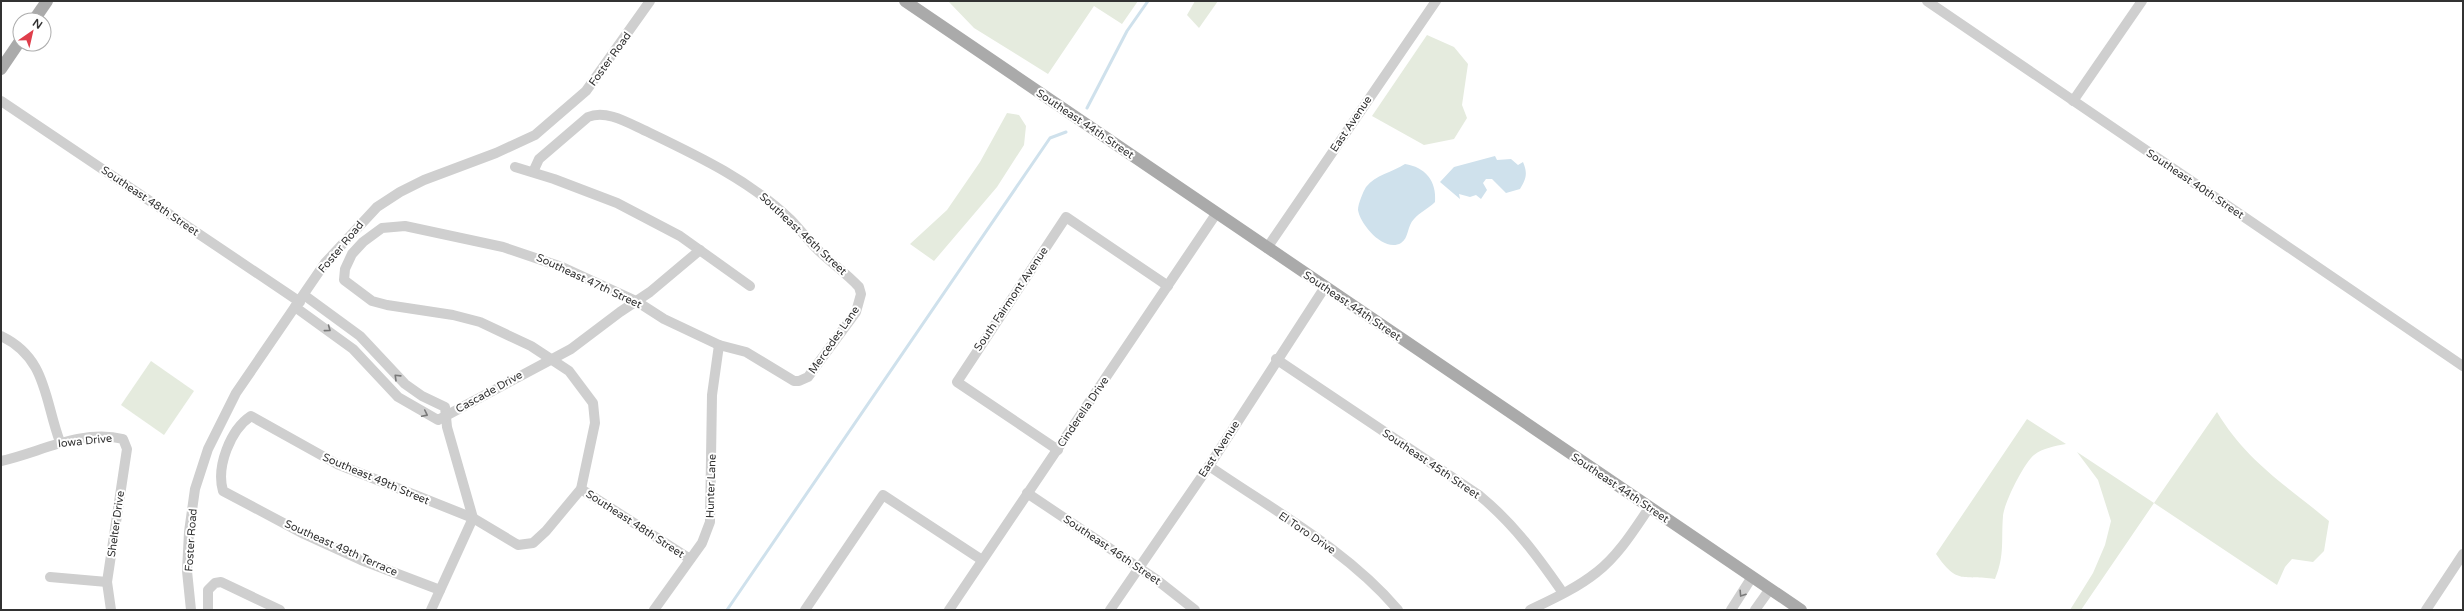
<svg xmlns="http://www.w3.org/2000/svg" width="2464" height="611" font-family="'Varela Round',sans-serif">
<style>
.green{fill:#e5ebde}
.water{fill:#cfe1ec}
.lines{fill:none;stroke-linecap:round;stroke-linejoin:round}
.stream{stroke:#cfe1ec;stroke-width:3}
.minor{stroke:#cfcfcf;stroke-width:10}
.major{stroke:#aaa;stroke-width:12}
.oneway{stroke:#797979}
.labels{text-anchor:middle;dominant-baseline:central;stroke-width:4;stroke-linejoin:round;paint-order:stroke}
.street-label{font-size:11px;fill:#323232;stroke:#fff}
</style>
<rect width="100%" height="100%" fill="#fff"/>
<g class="green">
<path d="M 948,1 L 1138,1 L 1122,24 L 1094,6 L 1048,74 L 974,28 Z"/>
<path d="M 1195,1 L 1218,1 L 1199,28 L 1187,15 Z"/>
<path d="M 1427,35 L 1454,47 L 1468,64 L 1462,105 L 1467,118 L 1454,139 L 1424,145 L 1372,116 Z"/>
<path d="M 1007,113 L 1019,115 L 1026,126 L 1024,145 L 997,187 L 934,261 L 910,244 L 947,210 L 980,162 Z"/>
<path d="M 151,361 L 194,391 L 164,435 L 121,405 Z"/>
<path d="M 2217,412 C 2247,462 2286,485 2329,521 L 2324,551 L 2313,562 L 2292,559 L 2285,567 L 2277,585 L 2154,503 L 2081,610 L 2070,610 L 2093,573 L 2105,545 L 2111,521 L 2098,480 L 2077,452 L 2154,503 Z"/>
<path d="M 2027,419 L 2066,444 C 2055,446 2043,448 2034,455 C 2024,463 2004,503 2003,516 C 2001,540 2005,555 1995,579 C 1963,574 1958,586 1936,554 Z"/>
</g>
<g class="water">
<path d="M 1495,156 L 1497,160 L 1511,159 L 1518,165 L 1523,162 C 1528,174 1526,179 1520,189 L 1506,193 L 1492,179 L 1486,179 L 1483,183 L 1487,190 L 1481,199 L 1476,195 L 1470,197 L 1459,194 L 1460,199 L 1440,182 L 1454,167 Z"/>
<path d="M 1405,164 C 1425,167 1437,181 1435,202 C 1429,208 1420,212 1414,219 C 1407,226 1409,238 1401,243 C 1384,253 1360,224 1358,210 C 1358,204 1363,192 1366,187 C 1375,175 1393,172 1405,164 Z"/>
</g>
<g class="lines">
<g class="stream">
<path d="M 1087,108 L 1127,31 L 1148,1"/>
<path d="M 727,610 L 1050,138 L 1066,132"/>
</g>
<g class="minor">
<path d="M 1927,1 L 2463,366"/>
<path d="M 1,101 L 300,302"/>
<path d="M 2073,101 L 2142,1"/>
<path d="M 515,167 L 554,179 L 617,203 L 680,236 L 750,286"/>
<path d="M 1267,248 L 1436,1"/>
<path d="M 304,295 L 360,336 L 405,384 L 422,396 L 445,407 L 447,427 L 473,518 L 431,610"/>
<path d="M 295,307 L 353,349 L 398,397 L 438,420 L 571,349 L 620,312 L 650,292 L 700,250"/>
<path d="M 1,336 C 47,358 44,399 60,442"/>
<path d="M 1276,359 L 1480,496 C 1514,524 1538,557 1563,593"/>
<path d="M 1058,450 L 957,382 L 1066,217 L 1168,286"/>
<path d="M 1,461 C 41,452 81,429 123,439 L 127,449 L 107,582 L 111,610"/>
<path d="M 1209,466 C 1273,510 1347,550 1398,610"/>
<path d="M 581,489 L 690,559"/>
<path d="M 1027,493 L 1157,580 L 1195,610"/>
<path d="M 50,577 L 107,582"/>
<path d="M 440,590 L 361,560 L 304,534 L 223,491 C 216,467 230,430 251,416 L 337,464 L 473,518 L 518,545 L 533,543 L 546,531 L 581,489 L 595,423 L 593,403 L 569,371 L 531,346 L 480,322 L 453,315 L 387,305 L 372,301 L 344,280 L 345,269 L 352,254 L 363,242 L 382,228 L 405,226 L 503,247 L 562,267 L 636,301 L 664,319 L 719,345 L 746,352 L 794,381 L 799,381 L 808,377 L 856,312 L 861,294 L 859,287 C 846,273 830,262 817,249 C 807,239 799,228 790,219 C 749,180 698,156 648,132 C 630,124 607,109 588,117 L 539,159 L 533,172"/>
<path d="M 191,610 L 187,571 L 189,532 L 195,489 L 208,449 L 236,393 L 325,263 L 377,207 L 400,192 L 424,180 L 496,153 L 535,135 L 586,91 L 650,1"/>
<path d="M 208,610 L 208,590 L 215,583 L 221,582 L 280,610"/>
<path d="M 654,610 L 702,543 L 710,522 L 712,395 L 719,345"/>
<path d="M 805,610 L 883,495 L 982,560"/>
<path d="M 949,610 L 1216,214"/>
<path d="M 1110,610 L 1209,466 L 1325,287"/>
<path d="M 1530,610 C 1553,599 1577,588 1597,572 C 1618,556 1634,530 1649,508"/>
<path d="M 1731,610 L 1752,577"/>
<path d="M 1755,610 L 1770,589"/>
<path d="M 2426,610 L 2463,554"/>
</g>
<g class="major">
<path d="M 905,1 L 1801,610"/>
<path d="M 34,20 L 47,1"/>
<path d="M 1,69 L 20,41"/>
</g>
</g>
<defs><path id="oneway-chevron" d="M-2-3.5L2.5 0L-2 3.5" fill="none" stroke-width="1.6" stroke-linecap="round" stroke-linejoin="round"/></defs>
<g class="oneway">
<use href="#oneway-chevron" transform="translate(328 329) rotate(37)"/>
<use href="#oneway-chevron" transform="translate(397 377) rotate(-136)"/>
<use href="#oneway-chevron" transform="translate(425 414) rotate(26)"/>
<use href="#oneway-chevron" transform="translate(1742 594) rotate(123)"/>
</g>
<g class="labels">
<g class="street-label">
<text transform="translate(610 59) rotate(-54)">Foster Road</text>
<text transform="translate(1085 124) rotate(34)">Southeast 44th Street</text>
<text transform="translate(1351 124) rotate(-56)">East Avenue</text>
<text transform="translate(2195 184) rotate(34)">Southeast 40th Street</text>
<text transform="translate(150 201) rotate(34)">Southeast 48th Street</text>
<text transform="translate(803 234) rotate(43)">Southeast 46th Street</text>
<text transform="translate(341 247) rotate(-50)">Foster Road</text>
<text transform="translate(589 281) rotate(25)">Southeast 47th Street</text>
<text transform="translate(1011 299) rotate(-56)">South Fairmont Avenue</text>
<text transform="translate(1352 306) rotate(34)">Southeast 44th Street</text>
<text transform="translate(834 340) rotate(-55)">Mercedes Lane</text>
<text transform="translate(489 392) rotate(-29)">Cascade Drive</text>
<text transform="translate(1083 412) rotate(-56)">Cinderella Drive</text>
<text transform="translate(85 441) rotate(-6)">Iowa Drive</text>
<text transform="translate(1219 449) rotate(-57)">East Avenue</text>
<text transform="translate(1431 464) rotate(34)">Southeast 45th Street</text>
<text transform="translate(376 479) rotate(23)">Southeast 49th Street</text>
<text transform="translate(711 486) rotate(-88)">Hunter Lane</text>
<text transform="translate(1620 488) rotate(34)">Southeast 44th Street</text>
<text transform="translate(116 524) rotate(-82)">Shelter Drive</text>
<text transform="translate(635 524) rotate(33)">Southeast 48th Street</text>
<text transform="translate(1307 533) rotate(34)">El Toro Drive</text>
<text transform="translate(191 540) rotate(-86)">Foster Road</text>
<text transform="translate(341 548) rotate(24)">Southeast 49th Terrace</text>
<text transform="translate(1112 550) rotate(34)">Southeast 46th Street</text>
</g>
</g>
<rect width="2464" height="611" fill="none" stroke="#323232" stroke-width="4"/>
<g transform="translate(32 32) rotate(34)"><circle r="19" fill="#ffffff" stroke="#adadad"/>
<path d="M0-3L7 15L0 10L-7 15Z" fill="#df3e4b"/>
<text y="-6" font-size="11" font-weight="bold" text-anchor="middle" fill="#323232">N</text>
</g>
</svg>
